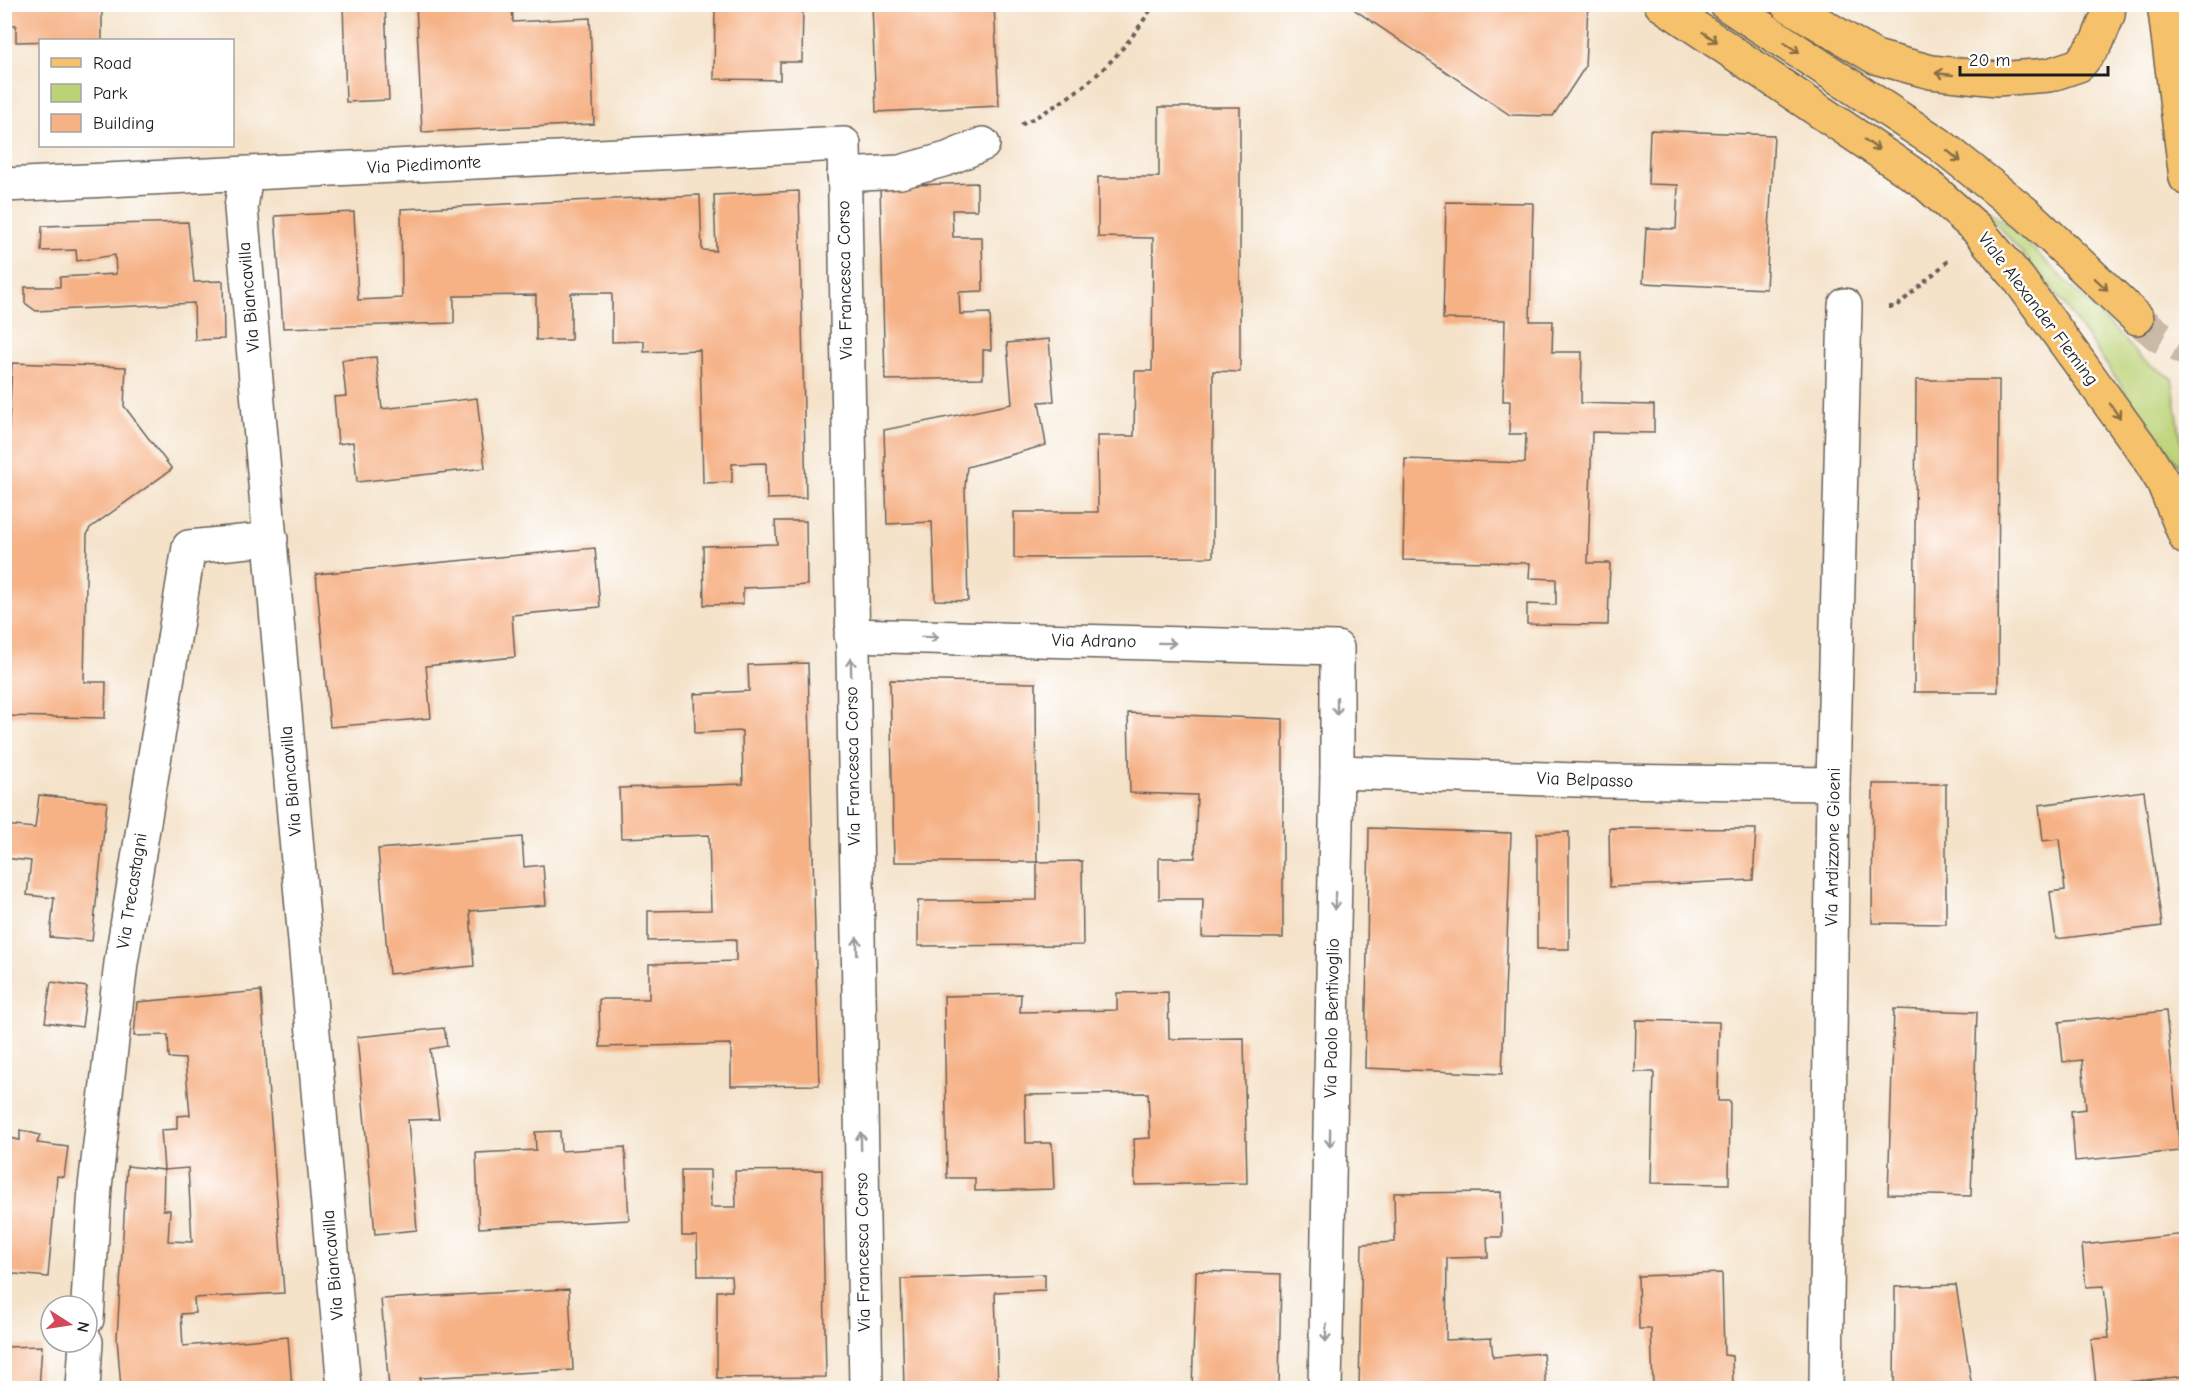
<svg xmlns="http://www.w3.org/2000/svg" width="2191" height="1393" font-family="'Comic Neue',sans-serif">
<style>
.green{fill:#bcd276;stroke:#6c7749;stroke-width:1.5}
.building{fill:#f6b185}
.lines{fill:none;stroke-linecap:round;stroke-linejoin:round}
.major-tunnel{stroke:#c9baa6;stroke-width:33;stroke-dasharray:33 16;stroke-linecap:butt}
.minor-casing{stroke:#686159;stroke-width:36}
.major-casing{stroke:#686159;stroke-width:36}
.path{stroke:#686159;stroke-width:4;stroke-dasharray:4.5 4.5;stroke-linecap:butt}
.minor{stroke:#fff;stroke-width:33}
.major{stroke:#f5c16b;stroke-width:33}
.oneway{stroke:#886e44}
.oneway2{stroke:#999}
.labels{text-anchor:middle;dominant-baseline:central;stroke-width:5;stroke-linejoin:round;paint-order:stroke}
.street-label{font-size:18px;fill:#1c1c1c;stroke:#fff}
</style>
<rect width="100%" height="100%" fill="#fff"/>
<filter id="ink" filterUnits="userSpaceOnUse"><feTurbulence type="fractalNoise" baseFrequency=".0167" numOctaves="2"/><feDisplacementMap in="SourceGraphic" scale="12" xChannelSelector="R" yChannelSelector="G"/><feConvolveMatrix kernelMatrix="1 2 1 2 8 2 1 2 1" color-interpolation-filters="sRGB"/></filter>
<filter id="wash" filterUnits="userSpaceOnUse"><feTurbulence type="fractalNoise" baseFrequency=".008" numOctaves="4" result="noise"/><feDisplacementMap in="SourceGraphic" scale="24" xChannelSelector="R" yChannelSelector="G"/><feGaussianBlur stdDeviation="1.35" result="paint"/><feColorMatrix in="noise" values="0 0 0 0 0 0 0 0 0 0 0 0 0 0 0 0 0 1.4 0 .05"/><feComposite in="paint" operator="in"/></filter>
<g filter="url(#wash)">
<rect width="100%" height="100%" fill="#f4e2c9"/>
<path class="green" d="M 1975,199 L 2012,228 L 2118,333 L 2141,359 L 2172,378 L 2186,476 L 2049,284 Z"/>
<g id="blocks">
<g class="building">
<path d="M 5,4 L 102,4 L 102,40 L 16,42 L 16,25 L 5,25 Z"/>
<path d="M 343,4 L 385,4 L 389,100 L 346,102 Z"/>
<path d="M 416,4 L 512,4 L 513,22 L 590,18 L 594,124 L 422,132 Z"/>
<path d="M 749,4 L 803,4 L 802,62 L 780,62 L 780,80 L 714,79 L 715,7 L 749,7 Z"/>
<path d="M 872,4 L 994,4 L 999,106 L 876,112 Z"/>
<path d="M 1355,4 L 1588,4 L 1585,67 L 1553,116 L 1510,115 L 1355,10 Z"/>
<path d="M 1159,107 L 1240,107 L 1240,372 L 1213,371 L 1213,557 L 1014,558 L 1014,512 L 1098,512 L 1097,436 L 1134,436 L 1135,371 L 1152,371 L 1153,238 L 1098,237 L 1098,177 L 1159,177 Z"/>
<path d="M 1650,130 L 1774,135 L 1766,289 L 1643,283 L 1646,228 L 1676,229 L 1678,185 L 1648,184 Z"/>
<path d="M 977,183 L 977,210 L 952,210 L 953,237 L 982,237 L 983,291 L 959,292 L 960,314 L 990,313 L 991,350 L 983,350 L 983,378 L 885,380 L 880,186 Z"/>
<path d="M 799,191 L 806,498 L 767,499 L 766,463 L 732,464 L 732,482 L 703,483 L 700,350 L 644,352 L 644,341 L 612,342 L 612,293 L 571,293 L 571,340 L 536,340 L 536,295 L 454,296 L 454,323 L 283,328 L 275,216 L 354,212 L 358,300 L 402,298 L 401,209 L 700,195 L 702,250 L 716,251 L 714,195 Z"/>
<path d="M 1446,202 L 1533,203 L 1530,321 L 1553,321 L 1552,352 L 1582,352 L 1581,403 L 1654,405 L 1654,433 L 1592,432 L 1588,563 L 1610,563 L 1608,625 L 1527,624 L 1527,604 L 1556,605 L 1556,579 L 1529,578 L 1530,563 L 1403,560 L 1405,459 L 1525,463 L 1526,434 L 1509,434 L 1510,401 L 1503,401 L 1505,320 L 1443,319 Z"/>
<path d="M 188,222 L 194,282 L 223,281 L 224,339 L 195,340 L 194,303 L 36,311 L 25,303 L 25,287 L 60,287 L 60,277 L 116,274 L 115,255 L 77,261 L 76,250 L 41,251 L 42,226 Z"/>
<path d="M 1049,339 L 1054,401 L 1039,402 L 1046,445 L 967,467 L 965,487 L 968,601 L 935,600 L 932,522 L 887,524 L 884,430 L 1012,404 L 1007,343 Z"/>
<path d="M 376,357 L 382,409 L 477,398 L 485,468 L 357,482 L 353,442 L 338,444 L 334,397 L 346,396 L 342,360 Z"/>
<path d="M 12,363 L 126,367 L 124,406 L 172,469 L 90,528 L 87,535 L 84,682 L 106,682 L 105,718 L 4,716 L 4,528 Z"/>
<path d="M 1916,380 L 1999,380 L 1998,692 L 1914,692 Z"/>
<path d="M 775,521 L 806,521 L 807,585 L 743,588 L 743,604 L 704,605 L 703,546 L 777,544 Z"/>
<path d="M 595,548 L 600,607 L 512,615 L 515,657 L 426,666 L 431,718 L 330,727 L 316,574 Z"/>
<path d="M 808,663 L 819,1085 L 731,1086 L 731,1044 L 600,1047 L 599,999 L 649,999 L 649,964 L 736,961 L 736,939 L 648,941 L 648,911 L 711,910 L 709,835 L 621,838 L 619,788 L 743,784 L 742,731 L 695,733 L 694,694 L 749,691 L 748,665 Z"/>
<path d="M 890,680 L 1036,683 L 1037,862 L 894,862 Z"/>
<path d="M 1128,713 L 1283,719 L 1283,938 L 1202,937 L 1203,899 L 1159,899 L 1159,858 L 1195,858 L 1197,795 L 1130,793 Z"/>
<path d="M 1873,784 L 1946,784 L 1946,924 L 1872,923 Z"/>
<path d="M 2144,791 L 2162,926 L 2056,939 L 2050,892 L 2065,890 L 2059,839 L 2043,841 L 2039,805 Z"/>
<path d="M 39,795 L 107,802 L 92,941 L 50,937 L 54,898 L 27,895 L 31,861 L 4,858 L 4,825 L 35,828 Z"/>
<path d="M 1369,828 L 1511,833 L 1502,1074 L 1365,1068 Z"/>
<path d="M 1609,828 L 1756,829 L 1753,880 L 1610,887 Z"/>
<path d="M 1569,832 L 1569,949 L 1537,949 L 1537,833 Z"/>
<path d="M 522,837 L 524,867 L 543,865 L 546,905 L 470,911 L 474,966 L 389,974 L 378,849 Z"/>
<path d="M 1082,861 L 1083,945 L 918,946 L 918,901 L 1037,900 L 1037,862 Z"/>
<path d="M 51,982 L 87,987 L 82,1027 L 45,1022 Z"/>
<path d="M 261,991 L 284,1293 L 194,1298 L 195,1313 L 181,1314 L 183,1346 L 288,1337 L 292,1388 L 121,1388 L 117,1338 L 127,1166 L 164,1170 L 163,1210 L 170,1210 L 168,1241 L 192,1242 L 188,1168 L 164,1170 L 161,1130 L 177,1129 L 177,1116 L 190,1115 L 185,1059 L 169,1058 L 168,1035 L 134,1036 L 137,1002 Z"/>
<path d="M 1168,992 L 1169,1039 L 1244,1038 L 1247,1183 L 1135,1185 L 1134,1139 L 1150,1138 L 1148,1093 L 1025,1095 L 1026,1143 L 1052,1143 L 1054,1189 L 975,1191 L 975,1178 L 947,1178 L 944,996 L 1021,994 L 1020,1012 L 1117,1010 L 1117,993 Z"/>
<path d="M 1894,1009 L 1977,1012 L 1971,1196 L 1888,1194 Z"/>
<path d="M 2166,1011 L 2180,1151 L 2075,1161 L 2071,1111 L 2086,1109 L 2082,1060 L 2063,1062 L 2059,1022 Z"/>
<path d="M 1636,1020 L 1719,1022 L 1718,1101 L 1730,1101 L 1729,1184 L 1651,1183 L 1654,1072 L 1635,1072 Z"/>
<path d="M 444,1028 L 447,1046 L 430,1049 L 439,1119 L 408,1120 L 417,1230 L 375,1234 L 357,1037 Z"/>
<path d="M 20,1130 L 40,1135 L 37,1143 L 68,1147 L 64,1177 L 57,1176 L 48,1277 L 4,1273 L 4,1137 L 20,1140 Z"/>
<path d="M 560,1131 L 561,1151 L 625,1147 L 629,1220 L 479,1228 L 476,1153 L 536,1150 L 535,1132 Z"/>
<path d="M 681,1170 L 710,1170 L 711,1207 L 736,1207 L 735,1171 L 822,1170 L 826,1377 L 717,1378 L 717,1291 L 732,1291 L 731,1276 L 698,1276 L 697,1236 L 682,1236 Z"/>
<path d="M 1501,1192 L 1502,1237 L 1487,1237 L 1488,1257 L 1447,1258 L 1446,1340 L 1491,1338 L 1493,1357 L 1543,1353 L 1546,1388 L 1359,1388 L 1362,1244 L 1395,1242 L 1394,1193 Z"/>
<path d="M 2186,1234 L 2186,1376 L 2096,1385 L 2091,1339 L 2109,1338 L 2104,1286 L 2086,1287 L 2082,1245 Z"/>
<path d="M 1196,1271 L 1281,1274 L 1279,1388 L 1192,1388 Z"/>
<path d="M 1722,1273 L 1724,1355 L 1732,1356 L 1733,1388 L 1653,1388 L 1651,1329 L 1639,1329 L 1638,1276 Z"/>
<path d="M 1045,1274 L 1045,1290 L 995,1292 L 998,1388 L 904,1388 L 901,1279 Z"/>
<path d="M 1956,1285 L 1972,1388 L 1894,1388 L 1895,1287 Z"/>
<path d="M 569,1289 L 573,1370 L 420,1378 L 420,1388 L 389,1388 L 381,1299 Z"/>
<path d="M 42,1346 L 39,1388 L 4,1388 L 4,1347 Z"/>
</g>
</g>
</g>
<g filter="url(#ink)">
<use href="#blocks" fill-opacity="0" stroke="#686159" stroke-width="1.5"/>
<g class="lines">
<path class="major-tunnel" d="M 2137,318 L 2159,336 L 2186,350"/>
<g class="minor-casing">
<g id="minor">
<path d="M 246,174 L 241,208 L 344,1388"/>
<path d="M 844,175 L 900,172 L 947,159 L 983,144"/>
<path d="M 4,185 L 844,144 L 866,1388"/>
<path d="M 851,635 L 1337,648 L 1337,772 L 1325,1388"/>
<path d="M 1337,772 L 1607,781 L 1833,784"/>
<path d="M 87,1319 L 95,1187 L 121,963 L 189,547 L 271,539"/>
<path d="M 83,1388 L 86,1342"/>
<path d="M 1826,1388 L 1833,784 L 1845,305"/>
</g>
</g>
<g class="major-casing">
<g id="major">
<path d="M 1661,4 L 1923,181 L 1976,228 L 2018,278 L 2145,453 L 2163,482 L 2186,538"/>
<path d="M 1726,4 L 1939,144 L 2028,215 L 2137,318"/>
<path d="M 1787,4 L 1875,57 L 1931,72 L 1997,79 L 2049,75 L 2079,65 L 2097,42 L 2108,15 L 2109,4"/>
<path d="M 2164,4 L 2186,178"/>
</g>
</g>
<g class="path">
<path d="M 1021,125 C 1081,94 1119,62 1154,4"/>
<path d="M 1889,307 L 1896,307 L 1948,261"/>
</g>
<use href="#minor" class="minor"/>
<use href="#major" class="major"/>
</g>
<defs><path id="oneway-shaft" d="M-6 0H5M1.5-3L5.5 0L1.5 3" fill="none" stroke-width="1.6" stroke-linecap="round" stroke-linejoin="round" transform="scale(1.5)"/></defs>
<g class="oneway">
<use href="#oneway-shaft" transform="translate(1710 37) rotate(34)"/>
<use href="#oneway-shaft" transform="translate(1792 48) rotate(33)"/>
<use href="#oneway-shaft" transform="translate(1944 74) rotate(-174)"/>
<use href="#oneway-shaft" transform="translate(1872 145) rotate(35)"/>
<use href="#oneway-shaft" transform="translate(1954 156) rotate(39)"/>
<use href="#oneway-shaft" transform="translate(2101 284) rotate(43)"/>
<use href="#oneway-shaft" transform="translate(2115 411) rotate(55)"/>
</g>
<g class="oneway2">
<use href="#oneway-shaft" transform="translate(930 637) rotate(1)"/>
<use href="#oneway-shaft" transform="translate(1167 643) rotate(1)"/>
<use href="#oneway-shaft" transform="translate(851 667) rotate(-91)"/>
<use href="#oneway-shaft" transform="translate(1337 706) rotate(90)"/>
<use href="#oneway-shaft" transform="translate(1335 901) rotate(91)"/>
<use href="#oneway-shaft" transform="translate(857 946) rotate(-91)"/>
<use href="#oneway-shaft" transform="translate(1330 1138) rotate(91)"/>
<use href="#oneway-shaft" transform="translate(861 1141) rotate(-91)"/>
<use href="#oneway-shaft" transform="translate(1326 1333) rotate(91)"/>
</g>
</g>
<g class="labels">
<g class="street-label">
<text transform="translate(424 165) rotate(-3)">Via Piedimonte</text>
<text transform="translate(845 280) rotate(-91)">Via Francesca Corso</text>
<text transform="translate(249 297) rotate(-95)">Via Biancavilla</text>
<text transform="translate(2038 309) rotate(53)">Viale Alexander Fleming</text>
<text transform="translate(1094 641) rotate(1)">Via Adrano</text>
<text transform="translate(853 766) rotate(-91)">Via Francesca Corso</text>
<text transform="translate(1585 780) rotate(2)">Via Belpasso</text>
<text transform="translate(291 781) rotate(-95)">Via Biancavilla</text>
<text transform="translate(1833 847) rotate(-89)">Via Ardizzone Gioeni</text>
<text transform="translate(132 891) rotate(-81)">Via Trecastagni</text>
<text transform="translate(1332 1018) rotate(-89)">Via Paolo Bentivoglio</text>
<text transform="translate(863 1252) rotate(-91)">Via Francesca Corso</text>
<text transform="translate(333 1265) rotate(-95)">Via Biancavilla</text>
</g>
</g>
<rect width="2191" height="1393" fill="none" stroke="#fff" stroke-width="24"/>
<rect x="39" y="39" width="195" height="108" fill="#ffffff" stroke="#a4a4a4" stroke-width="1.5"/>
<rect x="51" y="58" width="30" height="9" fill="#f5c16b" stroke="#a4a4a4" stroke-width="1.5"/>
<text x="93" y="69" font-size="18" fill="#1c1c1c">Road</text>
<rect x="51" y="84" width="30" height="18" fill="#bcd276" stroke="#a4a4a4" stroke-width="1.5"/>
<text x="93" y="99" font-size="18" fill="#1c1c1c">Park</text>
<rect x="51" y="114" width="30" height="18" fill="#f6b185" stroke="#a4a4a4" stroke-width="1.5"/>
<text x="93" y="129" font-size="18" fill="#1c1c1c">Building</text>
<g transform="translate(69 1324) rotate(102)"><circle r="28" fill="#ffffff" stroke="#a4a4a4" stroke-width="1.5"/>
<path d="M0-4.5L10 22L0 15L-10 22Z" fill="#d1495b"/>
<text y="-9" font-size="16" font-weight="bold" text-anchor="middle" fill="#1c1c1c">N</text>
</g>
<path d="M1960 66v9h148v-9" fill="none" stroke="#1c1c1c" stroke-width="3"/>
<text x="1969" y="66" font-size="18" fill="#1c1c1c" stroke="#ffffff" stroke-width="4.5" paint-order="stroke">20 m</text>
</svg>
